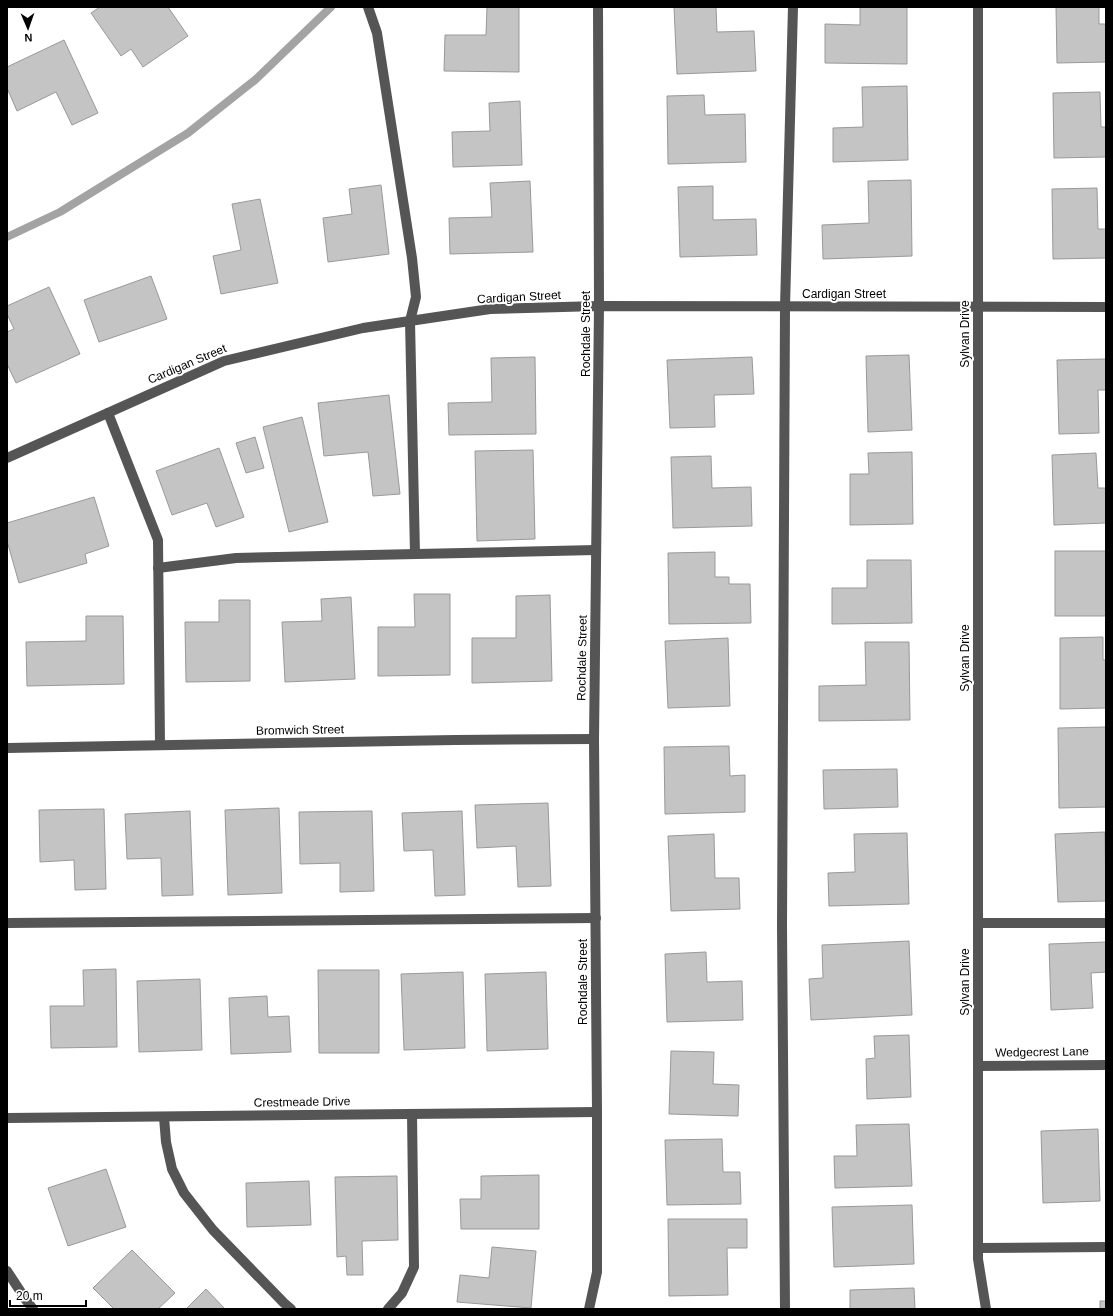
<svg xmlns="http://www.w3.org/2000/svg" width="1113" height="1316" font-family="Arial,sans-serif">
<style>
.lines{fill:none;stroke-linecap:round;stroke-linejoin:round}
.stream{stroke:#a3a3a3;stroke-width:8}
.building{fill:#c4c4c4;stroke:#999}
.minor{stroke:#555;stroke-width:10}
.labels{text-anchor:middle;dominant-baseline:central;stroke-width:4;stroke-linejoin:round;paint-order:stroke}
.street-label{font-size:12px;fill:#000;stroke:#fff}
</style>
<rect width="100%" height="100%" fill="#fff"/>
<g class="lines">
<path class="stream" d="M 7,237 L 60,212 L 188,133 L 255,80 L 331,7"/>
</g>
<g class="building">
<path d="M 100,7 L 168,7 L 188,36 L 143,67 L 131,49 L 121,56 L 91,13 Z"/>
<path d="M 487,7 L 519,7 L 519,72 L 444,71 L 445,35 L 486,35 Z"/>
<path d="M 674,7 L 716,7 L 717,32 L 754,31 L 756,71 L 677,74 Z"/>
<path d="M 860,7 L 907,7 L 907,64 L 825,63 L 825,24 L 860,25 Z"/>
<path d="M 1056,7 L 1099,7 L 1099,24 L 1106,24 L 1106,62 L 1057,63 Z"/>
<path d="M 64,40 L 98,113 L 72,125 L 56,92 L 17,111 L 7,88 L 7,67 Z"/>
<path d="M 907,86 L 908,160 L 833,162 L 833,128 L 863,127 L 862,87 Z"/>
<path d="M 1100,92 L 1101,127 L 1106,127 L 1106,157 L 1054,158 L 1053,93 Z"/>
<path d="M 704,95 L 705,115 L 745,114 L 746,162 L 668,164 L 667,96 Z"/>
<path d="M 520,101 L 522,165 L 453,167 L 452,132 L 490,131 L 489,103 Z"/>
<path d="M 911,180 L 912,256 L 823,259 L 822,225 L 869,223 L 868,181 Z"/>
<path d="M 530,181 L 533,252 L 450,254 L 449,218 L 492,217 L 490,183 Z"/>
<path d="M 381,185 L 389,254 L 328,262 L 323,218 L 352,214 L 349,189 Z"/>
<path d="M 713,186 L 713,220 L 756,219 L 757,255 L 680,257 L 678,187 Z"/>
<path d="M 1097,188 L 1098,229 L 1106,229 L 1106,258 L 1053,259 L 1052,189 Z"/>
<path d="M 260,199 L 278,283 L 221,294 L 213,256 L 241,250 L 232,204 Z"/>
<path d="M 151,276 L 167,319 L 99,342 L 84,300 Z"/>
<path d="M 49,287 L 80,354 L 16,383 L 7,364 L 7,332 L 14,329 L 7,314 L 7,306 Z"/>
<path d="M 909,355 L 912,430 L 868,432 L 866,356 Z"/>
<path d="M 535,357 L 536,434 L 449,435 L 448,403 L 492,402 L 491,358 Z"/>
<path d="M 752,357 L 754,394 L 714,395 L 715,427 L 670,428 L 667,360 Z"/>
<path d="M 1106,359 L 1106,390 L 1098,390 L 1099,433 L 1059,434 L 1057,360 Z"/>
<path d="M 389,395 L 400,494 L 373,496 L 368,452 L 324,456 L 318,403 Z"/>
<path d="M 302,417 L 328,522 L 289,532 L 263,427 Z"/>
<path d="M 255,437 L 264,468 L 246,473 L 236,443 Z"/>
<path d="M 219,448 L 244,517 L 216,527 L 207,503 L 172,515 L 156,471 Z"/>
<path d="M 533,450 L 535,539 L 477,541 L 475,451 Z"/>
<path d="M 912,452 L 913,524 L 850,525 L 850,474 L 869,474 L 868,453 Z"/>
<path d="M 1096,453 L 1098,488 L 1106,488 L 1106,523 L 1054,525 L 1052,455 Z"/>
<path d="M 711,456 L 712,488 L 751,487 L 752,526 L 673,528 L 671,457 Z"/>
<path d="M 94,497 L 109,546 L 85,554 L 87,563 L 19,583 L 7,541 L 7,523 Z"/>
<rect x="1055" y="551" width="51" height="65"/>
<path d="M 715,552 L 715,577 L 729,577 L 729,584 L 750,584 L 751,623 L 669,624 L 668,553 Z"/>
<path d="M 867,560 L 911,560 L 912,623 L 832,624 L 832,588 L 867,588 Z"/>
<path d="M 414,594 L 450,594 L 450,675 L 378,676 L 378,627 L 415,627 Z"/>
<path d="M 550,595 L 552,681 L 472,683 L 472,638 L 516,638 L 516,596 Z"/>
<path d="M 351,597 L 355,679 L 285,682 L 282,622 L 322,621 L 321,599 Z"/>
<path d="M 219,600 L 250,600 L 250,681 L 186,682 L 185,622 L 219,622 Z"/>
<path d="M 86,616 L 123,616 L 124,684 L 27,686 L 26,642 L 86,641 Z"/>
<path d="M 1103,637 L 1103,660 L 1106,660 L 1106,708 L 1060,709 L 1060,638 Z"/>
<path d="M 728,638 L 730,706 L 668,708 L 665,641 Z"/>
<path d="M 865,642 L 909,642 L 910,720 L 819,721 L 819,686 L 866,685 Z"/>
<path d="M 1106,727 L 1106,807 L 1059,808 L 1058,728 Z"/>
<path d="M 729,746 L 730,776 L 745,775 L 745,812 L 665,814 L 664,747 Z"/>
<path d="M 897,769 L 898,807 L 824,809 L 823,770 Z"/>
<path d="M 548,803 L 551,886 L 518,887 L 516,846 L 477,848 L 475,805 Z"/>
<path d="M 279,808 L 282,893 L 228,895 L 225,810 Z"/>
<path d="M 104,809 L 106,889 L 75,890 L 74,860 L 40,862 L 39,810 Z"/>
<path d="M 190,811 L 193,895 L 162,896 L 161,858 L 127,859 L 125,814 Z"/>
<path d="M 372,811 L 374,891 L 340,892 L 340,863 L 300,864 L 299,812 Z"/>
<path d="M 462,811 L 465,895 L 435,896 L 433,850 L 404,851 L 402,813 Z"/>
<path d="M 1105,832 L 1106,901 L 1058,902 L 1055,834 Z"/>
<path d="M 907,833 L 909,904 L 829,906 L 828,873 L 855,872 L 854,834 Z"/>
<path d="M 714,834 L 715,878 L 739,878 L 740,909 L 671,911 L 668,836 Z"/>
<path d="M 909,941 L 912,1015 L 811,1020 L 809,979 L 823,978 L 822,945 Z"/>
<path d="M 1106,942 L 1106,972 L 1091,973 L 1093,1008 L 1051,1010 L 1049,944 Z"/>
<path d="M 706,952 L 707,982 L 742,981 L 743,1020 L 667,1022 L 665,954 Z"/>
<path d="M 116,969 L 117,1047 L 51,1048 L 50,1006 L 84,1006 L 83,970 Z"/>
<path d="M 318,970 L 379,970 L 379,1053 L 319,1053 Z"/>
<path d="M 463,972 L 465,1048 L 404,1050 L 401,974 Z"/>
<path d="M 546,972 L 548,1049 L 487,1051 L 485,974 Z"/>
<path d="M 200,979 L 202,1050 L 139,1052 L 137,981 Z"/>
<path d="M 267,996 L 268,1017 L 289,1016 L 291,1052 L 231,1054 L 229,998 Z"/>
<path d="M 909,1035 L 911,1097 L 867,1099 L 866,1059 L 875,1058 L 874,1036 Z"/>
<path d="M 671,1051 L 714,1052 L 713,1084 L 739,1085 L 738,1116 L 669,1114 Z"/>
<path d="M 909,1124 L 912,1186 L 835,1188 L 834,1156 L 857,1156 L 856,1125 Z"/>
<path d="M 1098,1129 L 1100,1201 L 1043,1203 L 1041,1131 Z"/>
<path d="M 722,1139 L 723,1172 L 740,1172 L 741,1204 L 667,1205 L 665,1140 Z"/>
<path d="M 106,1169 L 126,1227 L 68,1246 L 48,1188 Z"/>
<path d="M 539,1175 L 539,1229 L 461,1229 L 460,1199 L 481,1199 L 481,1176 Z"/>
<path d="M 397,1176 L 398,1240 L 362,1241 L 363,1275 L 347,1275 L 346,1256 L 337,1257 L 335,1177 Z"/>
<path d="M 309,1181 L 311,1225 L 247,1227 L 246,1183 Z"/>
<path d="M 912,1205 L 914,1264 L 834,1267 L 832,1207 Z"/>
<path d="M 668,1219 L 747,1219 L 747,1248 L 727,1248 L 728,1295 L 669,1296 Z"/>
<path d="M 492,1247 L 536,1251 L 531,1308 L 457,1302 L 460,1275 L 489,1278 Z"/>
<path d="M 132,1250 L 175,1293 L 158,1309 L 114,1309 L 93,1288 Z"/>
<path d="M 914,1288 L 915,1309 L 850,1309 L 850,1290 Z"/>
<path d="M 206,1289 L 225,1309 L 186,1309 Z"/>
<rect x="1100" y="1301" width="6" height="8"/>
</g>
<g class="lines">
<g class="minor">
<path d="M 368,7 L 377,33 L 412,258 L 416,297 L 410,321 L 415,554"/>
<path d="M 978,7 L 978,1259 L 986,1309"/>
<path d="M 108,413 L 158,540 L 160,745"/>
<path d="M 7,458 L 224,361 L 363,328 L 490,309 L 599,306 L 1106,307"/>
<path d="M 158,568 L 236,558 L 596,550"/>
<path d="M 7,748 L 455,740 L 594,739"/>
<path d="M 7,923 L 596,918"/>
<path d="M 978,923 L 1106,923"/>
<path d="M 978,1066 L 1106,1065"/>
<path d="M 164,1117 L 166,1142 L 172,1169 L 184,1193 L 213,1230 L 284,1303 L 291,1309"/>
<path d="M 7,1118 L 597,1112"/>
<path d="M 978,1248 L 1106,1247"/>
<path d="M 7,1271 L 26,1300 L 33,1309"/>
<path d="M 388,1309 L 402,1293 L 414,1267 L 412,1114"/>
<path d="M 589,1309 L 597,1272 L 597,1112 L 594,739 L 599,306 L 598,7"/>
<path d="M 785,1309 L 782,926 L 785,307 L 793,7"/>
</g>
</g>
<g class="labels">
<g class="street-label">
<text x="844" y="294">Cardigan Street</text>
<text transform="translate(519 297) rotate(-3)">Cardigan Street</text>
<text transform="translate(586 334) rotate(-90)">Rochdale Street</text>
<text transform="translate(965 334) rotate(-90)">Sylvan Drive</text>
<text transform="translate(187 364) rotate(-23)">Cardigan Street</text>
<text transform="translate(582 658) rotate(-89)">Rochdale Street</text>
<text transform="translate(965 658) rotate(-90)">Sylvan Drive</text>
<text transform="translate(300 730) rotate(-1)">Bromwich Street</text>
<text transform="translate(583 982) rotate(-90)">Rochdale Street</text>
<text transform="translate(965 982) rotate(-90)">Sylvan Drive</text>
<text transform="translate(1042 1052) rotate(-1)">Wedgecrest Lane</text>
<text transform="translate(302 1102) rotate(-1)">Crestmeade Drive</text>
</g>
</g>
<rect width="1113" height="1316" fill="none" stroke="#000000" stroke-width="16"/>
<g transform="translate(28 28) rotate(178)" stroke="#ffffff" stroke-width="3" paint-order="stroke">
<path d="M0-3L7 15L0 10L-7 15Z" fill="#000000"/>
<text y="-6" font-size="11" font-weight="bold" text-anchor="middle" fill="#000000">N</text>
</g>
<path d="M10 1300v6h76v-6" fill="none" stroke="#000000" stroke-width="2"/>
<text x="16" y="1300" font-size="12" fill="#000000" stroke="#ffffff" stroke-width="3" paint-order="stroke">20 m</text>
</svg>
